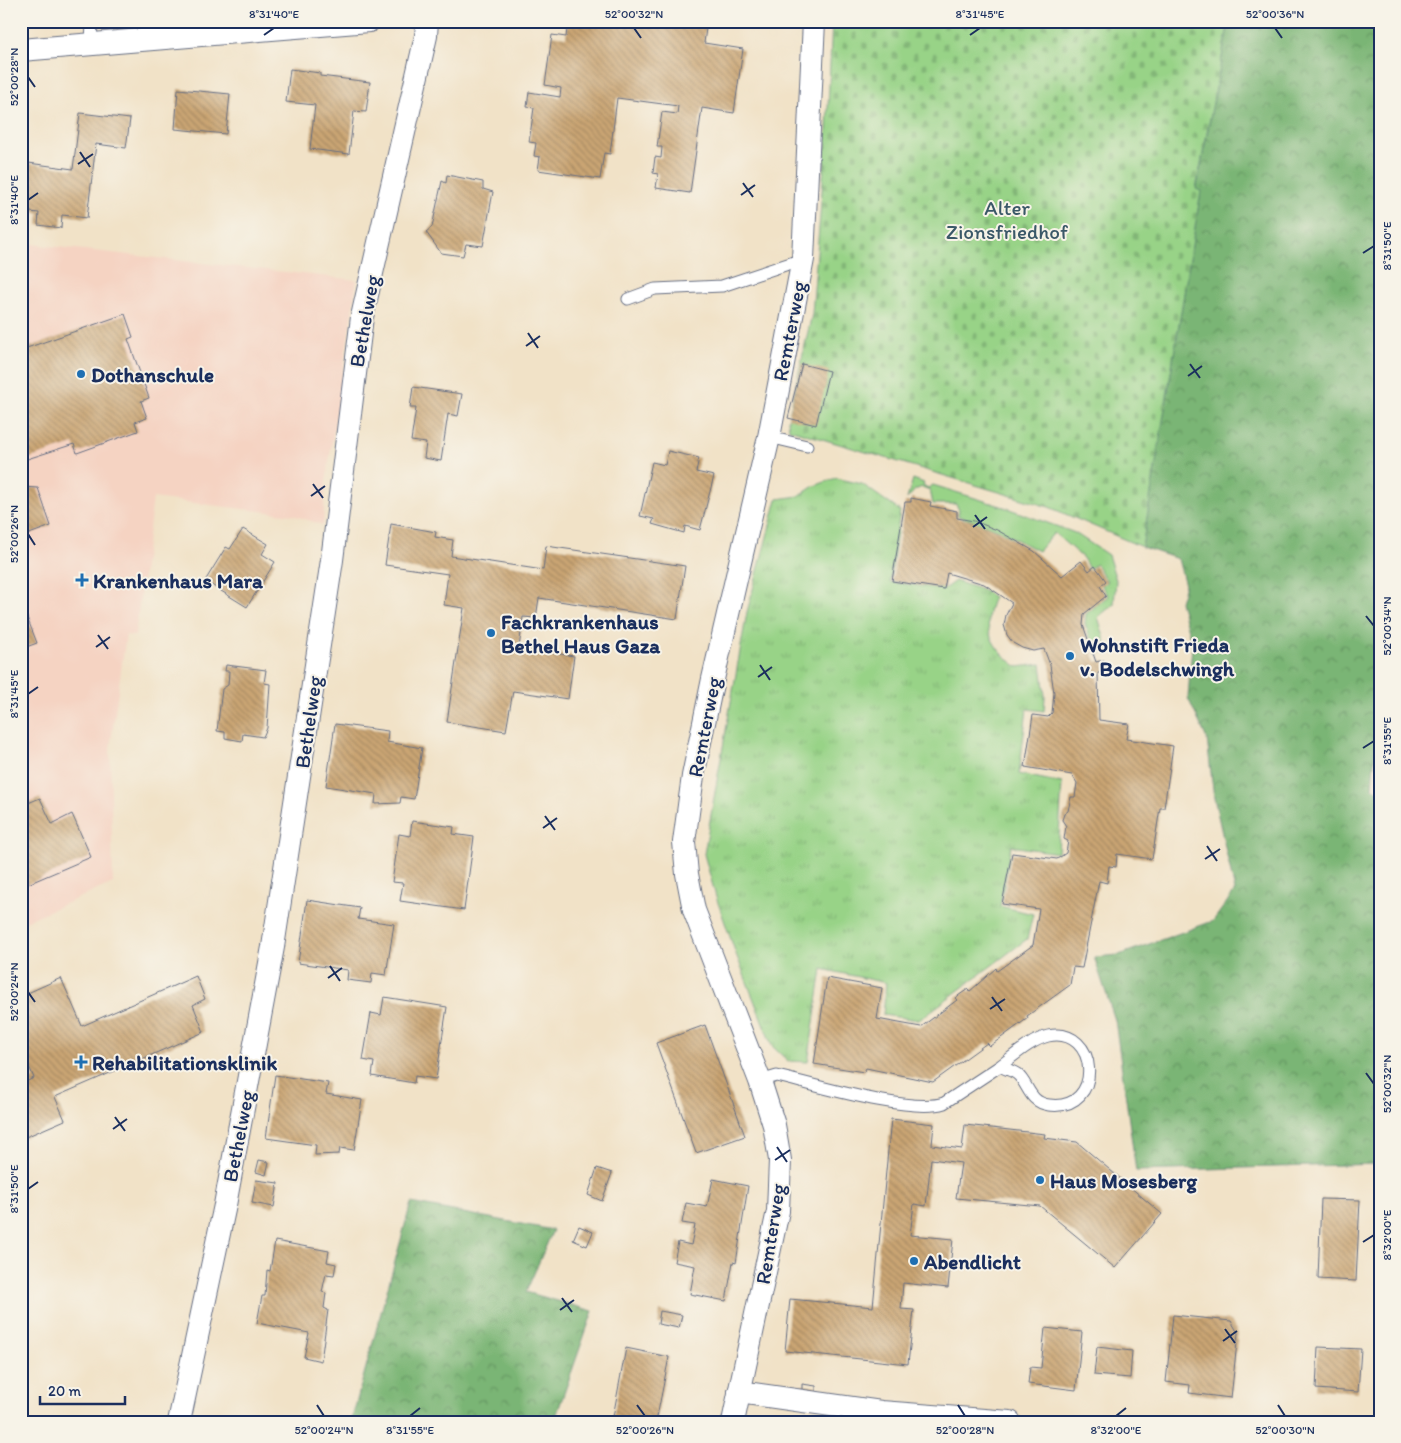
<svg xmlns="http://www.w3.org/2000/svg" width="1401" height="1443" font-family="Itim,sans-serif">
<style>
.built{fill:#f5d3c2}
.grass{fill:#98d387;stroke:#5a8172}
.forest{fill:url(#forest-crowns);stroke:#4a7269}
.cemetery{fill:url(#cemetery-stones);stroke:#5a8172}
.park{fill:url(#park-tufts);stroke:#5a8172}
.building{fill:url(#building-back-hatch)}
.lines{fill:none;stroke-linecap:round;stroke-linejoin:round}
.lane-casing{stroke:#666e83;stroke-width:13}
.street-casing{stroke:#666e83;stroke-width:24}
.lane{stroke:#fff;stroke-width:11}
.street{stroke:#fff;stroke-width:22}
.ticks{fill:none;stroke:#1b2f5e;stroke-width:2}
.poi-dot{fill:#1f6fb2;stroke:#f7f3e8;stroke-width:2}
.labels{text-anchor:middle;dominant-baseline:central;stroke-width:4;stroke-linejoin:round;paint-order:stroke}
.park-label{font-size:21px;fill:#3a5868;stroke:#f7f3e8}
.street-label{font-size:21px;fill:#1b2f5e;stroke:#f7f3e8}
.poi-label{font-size:21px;font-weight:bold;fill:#1b2f5e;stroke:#f7f3e8;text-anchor:start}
.neatline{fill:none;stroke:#1b2f5e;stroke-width:2}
.ticks-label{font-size:12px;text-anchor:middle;fill:#1b2f5e}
</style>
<defs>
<pattern id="forest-crowns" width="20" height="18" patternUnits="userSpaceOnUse" patternTransform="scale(1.25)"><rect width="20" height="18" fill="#7ab574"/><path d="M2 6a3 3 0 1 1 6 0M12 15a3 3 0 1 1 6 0" fill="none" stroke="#639462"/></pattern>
<pattern id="cemetery-stones" width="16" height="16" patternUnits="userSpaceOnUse" patternTransform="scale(1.25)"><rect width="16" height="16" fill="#98d387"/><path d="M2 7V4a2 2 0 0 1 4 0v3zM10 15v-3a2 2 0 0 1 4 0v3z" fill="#82b577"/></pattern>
<pattern id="park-tufts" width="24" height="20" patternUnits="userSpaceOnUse" patternTransform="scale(1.25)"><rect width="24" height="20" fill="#98d387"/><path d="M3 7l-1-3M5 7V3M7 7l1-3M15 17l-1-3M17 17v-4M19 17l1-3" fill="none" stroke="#82b577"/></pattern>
<pattern id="building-back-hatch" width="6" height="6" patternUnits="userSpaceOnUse" patternTransform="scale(1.25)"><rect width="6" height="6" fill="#caa573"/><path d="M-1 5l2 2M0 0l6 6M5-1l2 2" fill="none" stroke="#a38762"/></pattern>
</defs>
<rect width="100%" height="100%" fill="#f7f3e8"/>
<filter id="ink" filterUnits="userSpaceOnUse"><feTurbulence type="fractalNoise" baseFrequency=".02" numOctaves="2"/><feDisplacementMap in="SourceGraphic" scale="10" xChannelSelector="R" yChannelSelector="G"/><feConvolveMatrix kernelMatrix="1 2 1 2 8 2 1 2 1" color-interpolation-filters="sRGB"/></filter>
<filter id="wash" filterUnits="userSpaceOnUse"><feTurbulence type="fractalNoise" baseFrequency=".0096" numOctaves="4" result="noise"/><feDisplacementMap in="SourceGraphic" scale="20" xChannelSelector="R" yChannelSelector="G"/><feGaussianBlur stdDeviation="1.12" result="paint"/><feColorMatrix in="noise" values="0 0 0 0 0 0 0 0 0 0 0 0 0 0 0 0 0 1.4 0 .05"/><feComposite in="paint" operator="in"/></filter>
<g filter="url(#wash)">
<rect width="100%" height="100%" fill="#f1e2c7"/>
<path class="built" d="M 21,243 L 357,280 L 326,481 L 323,525 L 293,515 L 153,498 L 135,636 L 126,635 L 110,748 L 113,883 L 21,923 Z"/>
<path class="grass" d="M 913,479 L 924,483 L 923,485 L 928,488 L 933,485 L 1004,507 L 1075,533 L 1108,555 L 1116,580 L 1114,604 L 1098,617 L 1108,650 L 1097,654 L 1085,624 L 1086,614 L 1108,596 L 1102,586 L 1107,581 L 1096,564 L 1089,569 L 1083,558 L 1054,533 L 1038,551 L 997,529 L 958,516 L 959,510 L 956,504 L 933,504 L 930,490 L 922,487 L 915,490 L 907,499 Z"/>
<g class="forest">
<path d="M 1229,21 L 1380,21 L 1380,449 L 1377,474 L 1380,474 L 1380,686 L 1372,788 L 1380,791 L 1380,930 L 1378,937 L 1380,947 L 1380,1164 L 1136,1171 L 1115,1020 L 1094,957 L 1119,955 L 1213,921 L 1235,891 L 1214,798 L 1207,739 L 1188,698 L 1192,645 L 1180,602 L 1185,585 L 1178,559 L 1142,547 L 1201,191 L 1196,190 Z"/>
<path d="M 411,1203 L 553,1230 L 526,1292 L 593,1311 L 554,1422 L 351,1422 Z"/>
</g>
<path class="cemetery" d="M 832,21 L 1229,21 L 1196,189 L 1201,191 L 1142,547 L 1049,507 L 789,429 L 788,420 L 812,314 L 827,129 Z"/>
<path class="park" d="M 836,478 L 862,484 L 900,511 L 890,582 L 944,589 L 955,581 L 983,590 L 994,597 C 980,628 992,649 1018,667 L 1041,664 L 1045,696 L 1044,711 L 1027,709 L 1019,774 L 1062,783 L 1058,853 L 1011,846 L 1000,906 L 1033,914 L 1027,939 L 919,1020 L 883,1015 L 886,983 L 822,969 L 808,1062 L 788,1061 L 772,1046 L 736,954 L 716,897 L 704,854 L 747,612 L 777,499 L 799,496 L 814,486 Z"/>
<g id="blocks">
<g class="building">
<path d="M 568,21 L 707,21 L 704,43 L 743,49 L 734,113 L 702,108 L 690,193 L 656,188 L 658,174 L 653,173 L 655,157 L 661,158 L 662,147 L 657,147 L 662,112 L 677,114 L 678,106 L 617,98 L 610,154 L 604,153 L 600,179 L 538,170 L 540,157 L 534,156 L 536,143 L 529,142 L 534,108 L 527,107 L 529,92 L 560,97 L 561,88 L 545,85 L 552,35 L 566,37 Z"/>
<path d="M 290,69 L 320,73 L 320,76 L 370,82 L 366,112 L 354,111 L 349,154 L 310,149 L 315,105 L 286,102 Z"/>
<path d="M 178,89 L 230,94 L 226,134 L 175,129 Z"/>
<path d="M 80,113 L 130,119 L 126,148 L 96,144 L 87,218 L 62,215 L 61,228 L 38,225 L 39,213 L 21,211 L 21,162 L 73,169 Z"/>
<path d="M 447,175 L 483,182 L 483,189 L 493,192 L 483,246 L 466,244 L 463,256 L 441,253 L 426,232 L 432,227 L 442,181 L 446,183 Z"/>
<path d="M 125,314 L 133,337 L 128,339 L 149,398 L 141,401 L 147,418 L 135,422 L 138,431 L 77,453 L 74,444 L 21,461 L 21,350 Z"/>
<path d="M 802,364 L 829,371 L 816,425 L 788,418 Z"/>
<path d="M 413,387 L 462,394 L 458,416 L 448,414 L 441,461 L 424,458 L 426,443 L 411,441 L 416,408 L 410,408 Z"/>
<path d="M 668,451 L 699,458 L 696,472 L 714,476 L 700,530 L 685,526 L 684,533 L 652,524 L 654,519 L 640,516 L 652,462 L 665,465 Z"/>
<path d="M 21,487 L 38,488 L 51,526 L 21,537 Z"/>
<path d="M 911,498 L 931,502 L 930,506 L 957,511 L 957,518 L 974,521 L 997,530 L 1034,551 L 1062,576 L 1081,561 L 1089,571 L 1095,566 L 1106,581 L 1100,586 L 1106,596 L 1084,614 L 1083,625 L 1096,662 L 1104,660 L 1107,671 L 1098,673 L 1099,720 L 1129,724 L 1126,739 L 1173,746 L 1164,808 L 1160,808 L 1152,859 L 1117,854 L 1116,867 L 1109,866 L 1107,883 L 1099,881 L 1082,968 L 1073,967 L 1070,985 L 1027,1016 L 1028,1018 L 990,1046 L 987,1043 L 933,1082 L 866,1068 L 864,1072 L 814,1064 L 827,978 L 882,988 L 877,1019 L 921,1027 L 957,1000 L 955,998 L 968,989 L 969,992 L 996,968 L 997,971 L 1033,945 L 1039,909 L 1002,904 L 1012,853 L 1057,859 L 1066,853 L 1068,841 L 1064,839 L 1066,826 L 1062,820 L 1064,814 L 1068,811 L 1071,797 L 1075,797 L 1077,783 L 1072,775 L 1025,767 L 1033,715 L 1048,717 L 1052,713 L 1054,693 L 1050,665 L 1044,649 L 1033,651 L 1022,648 L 1013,643 L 1007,635 L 1004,625 L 1006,615 L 1012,603 L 984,584 L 947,573 L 944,589 L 892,581 L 905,502 L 911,502 Z"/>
<path d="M 391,524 L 436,532 L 435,537 L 453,540 L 451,556 L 543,570 L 546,546 L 685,566 L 677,619 L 539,598 L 536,618 L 523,617 L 519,648 L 574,656 L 568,699 L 513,691 L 506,731 L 447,722 L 464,608 L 444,605 L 448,574 L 385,565 Z"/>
<path d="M 243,529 L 268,544 L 262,554 L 275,562 L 247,607 L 205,581 L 226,547 L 230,549 Z"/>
<path d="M 21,602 L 37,643 L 21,649 Z"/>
<path d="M 226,665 L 266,670 L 264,683 L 270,684 L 267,728 L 263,737 L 243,734 L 242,741 L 225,738 L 225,732 L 217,731 L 222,689 L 228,685 L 229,671 L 225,671 Z"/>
<path d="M 335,724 L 388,731 L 387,742 L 422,748 L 414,799 L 401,797 L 400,803 L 375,804 L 376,794 L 326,786 Z"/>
<path d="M 40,798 L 52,824 L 72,814 L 91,857 L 21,887 L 21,806 Z"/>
<path d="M 412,821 L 454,827 L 453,834 L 474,837 L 464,910 L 400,901 L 403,883 L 392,882 L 399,834 L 410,836 Z"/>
<path d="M 307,900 L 360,908 L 358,919 L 394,924 L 386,975 L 372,973 L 371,983 L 347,980 L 348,970 L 298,963 Z"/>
<path d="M 196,976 L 205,999 L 193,1005 L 204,1032 L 55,1097 L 65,1120 L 21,1139 L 21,1084 L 34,1078 L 21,1048 L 21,996 L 61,978 L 82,1026 Z"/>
<path d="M 384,997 L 447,1007 L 436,1079 L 415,1076 L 414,1083 L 372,1076 L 374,1062 L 363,1060 L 371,1013 L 381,1015 Z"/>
<path d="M 705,1025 L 745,1136 L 696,1153 L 656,1043 Z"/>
<path d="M 275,1075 L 328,1083 L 326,1094 L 362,1100 L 354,1150 L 340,1148 L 339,1154 L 315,1155 L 316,1145 L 266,1138 Z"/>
<path d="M 891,1119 L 934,1124 L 932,1145 L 962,1149 L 965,1125 L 1045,1134 L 1044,1138 L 1077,1142 L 1162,1214 L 1115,1268 L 1040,1206 L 956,1198 L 961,1163 L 931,1159 L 926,1206 L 914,1204 L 910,1235 L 953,1239 L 948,1288 L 903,1283 L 901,1309 L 914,1310 L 908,1364 L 785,1351 L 790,1299 L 873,1307 Z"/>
<path d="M 259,1160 L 269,1162 L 266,1175 L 256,1172 Z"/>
<path d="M 597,1168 L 612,1173 L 602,1201 L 588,1195 Z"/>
<path d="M 713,1179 L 748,1186 L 736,1263 L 733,1262 L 726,1301 L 690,1294 L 695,1266 L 674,1262 L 678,1242 L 691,1245 L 695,1225 L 682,1223 L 686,1203 L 707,1207 Z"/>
<path d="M 256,1180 L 278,1183 L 274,1207 L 252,1203 Z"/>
<path d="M 1321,1199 L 1360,1200 L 1356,1281 L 1318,1279 Z"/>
<path d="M 579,1226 L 593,1232 L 587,1246 L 573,1240 Z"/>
<path d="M 275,1241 L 329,1251 L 327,1262 L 336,1264 L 334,1275 L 326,1274 L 322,1292 L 326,1293 L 324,1308 L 328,1310 L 321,1361 L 304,1357 L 309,1333 L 257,1323 L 262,1296 L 265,1296 L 267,1270 L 270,1271 Z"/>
<path d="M 660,1311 L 682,1315 L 679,1328 L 658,1324 Z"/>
<path d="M 1173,1315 L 1231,1321 L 1238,1333 L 1231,1398 L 1189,1393 L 1190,1385 L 1166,1382 Z"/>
<path d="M 1045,1328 L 1082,1332 L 1076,1390 L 1028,1384 L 1030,1367 L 1041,1368 Z"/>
<path d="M 1097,1347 L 1132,1351 L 1130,1378 L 1094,1375 Z"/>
<path d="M 1318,1347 L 1361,1349 L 1358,1392 L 1316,1389 Z"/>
<path d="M 626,1348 L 669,1357 L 656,1422 L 612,1422 Z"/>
<path d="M 802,1384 L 816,1386 L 816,1392 L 802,1390 Z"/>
</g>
</g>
</g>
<g filter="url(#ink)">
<use href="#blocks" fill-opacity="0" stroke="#666e83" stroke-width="1"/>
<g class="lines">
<g class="lane-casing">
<g id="lane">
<path d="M 91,46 L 92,21"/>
<path d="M 628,299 L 655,289 L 722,286 L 803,259"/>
<path d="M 769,437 L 807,446"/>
<path d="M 760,1081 L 777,1076 C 815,1085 911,1114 944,1103 L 1000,1066 C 1005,1069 1013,1071 1017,1074 C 1029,1084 1028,1102 1049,1105 C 1105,1112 1099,1025 1048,1036 C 1031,1040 1014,1056 1000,1066"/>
</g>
</g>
<g class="street-casing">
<g id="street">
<path d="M 21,50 L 369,21"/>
<path d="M 739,1392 L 881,1412 L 1010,1422"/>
<path d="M 179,1422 L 225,1205 L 273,947 L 332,560 L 362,317 L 426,36 L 427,21"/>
<path d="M 733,1422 L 778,1211 L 780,1160 L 774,1125 L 760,1081 L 694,910 L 687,874 L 684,842 L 693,776 L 713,679 L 769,437 L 803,259 L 814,21"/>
</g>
</g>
<use href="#lane" class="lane"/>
<use href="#street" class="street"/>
</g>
</g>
<path class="ticks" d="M 634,28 L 641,38M 1275,28 L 1282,38M 264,35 L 274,28M 970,35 L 980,28M 28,77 L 35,87M 80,152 L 90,167M 78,164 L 93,154M 743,183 L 753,197M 741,195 L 755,185M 28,200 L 38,193M 1363,253 L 1374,246M 528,333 L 538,348M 526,346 L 540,336M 1190,364 L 1200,378M 1188,376 L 1202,366M 313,484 L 323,498M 311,496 L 325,486M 975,515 L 985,529M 973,527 L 987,517M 28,534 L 35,545M 1366,616 L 1374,626M 98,635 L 108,649M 96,647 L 110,637M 760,665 L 770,680M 758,677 L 772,667M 28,694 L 38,687M 1363,748 L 1374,741M 545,816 L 555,830M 543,828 L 557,818M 1207,846 L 1217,861M 1205,859 L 1220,849M 330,966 L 340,981M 328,978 L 342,968M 28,992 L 35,1002M 992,997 L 1002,1011M 990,1009 L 1005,999M 1366,1073 L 1374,1084M 115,1117 L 125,1131M 113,1129 L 127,1119M 777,1147 L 787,1162M 775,1160 L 790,1150M 28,1189 L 38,1182M 1363,1242 L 1374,1235M 562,1298 L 572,1312M 560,1310 L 574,1300M 1225,1329 L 1235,1343M 1223,1341 L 1237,1331M 317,1405 L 324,1416M 637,1405 L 645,1416M 958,1405 L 965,1416M 1278,1405 L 1285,1416M 410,1416 L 420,1408M 1116,1416 L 1126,1408"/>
<g class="poi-dot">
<circle cx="81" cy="374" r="5"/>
<path d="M79.5 572.5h5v5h5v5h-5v5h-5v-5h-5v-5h5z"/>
<circle cx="491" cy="633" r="5"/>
<circle cx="1070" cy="656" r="5"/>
<path d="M78.5 1054.5h5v5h5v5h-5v5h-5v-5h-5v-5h5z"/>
<circle cx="1040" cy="1180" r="5"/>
<circle cx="914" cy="1261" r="5"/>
</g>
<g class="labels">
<g class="park-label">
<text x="1007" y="207">Alter<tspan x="1007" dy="24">Zionsfriedhof</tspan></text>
</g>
<g class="street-label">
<text transform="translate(364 321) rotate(-80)">Bethelweg</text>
<text transform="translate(789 331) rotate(-79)">Remterweg</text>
<text transform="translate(308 722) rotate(-82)">Bethelweg</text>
<text transform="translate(704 727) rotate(-79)">Remterweg</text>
<text transform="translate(238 1136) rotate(-79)">Bethelweg</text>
<text transform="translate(770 1234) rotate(-81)">Remterweg</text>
</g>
<g class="poi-label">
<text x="91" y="374">Dothanschule</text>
<text x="93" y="580">Krankenhaus Mara</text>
<text x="501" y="621">Fachkrankenhaus<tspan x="501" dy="24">Bethel Haus Gaza</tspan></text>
<text x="1080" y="644">Wohnstift Frieda<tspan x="1080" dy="24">v. Bodelschwingh</tspan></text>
<text x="92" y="1062">Rehabilitationsklinik</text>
<text x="1050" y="1180">Haus Mosesberg</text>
<text x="924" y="1261">Abendlicht</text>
</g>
</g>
<rect width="1401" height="1443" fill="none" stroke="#f7f3e8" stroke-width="55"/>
<path d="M40 1396v8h85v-8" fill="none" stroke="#1b2f5e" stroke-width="2.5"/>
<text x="48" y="1396" font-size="15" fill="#1b2f5e" stroke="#f7f3e8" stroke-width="4" paint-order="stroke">20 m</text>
<rect x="28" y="28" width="1346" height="1388" class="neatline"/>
<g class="ticks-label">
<text x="274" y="18">8°31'40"E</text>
<text x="634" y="18">52°00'32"N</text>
<text x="980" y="18">8°31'45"E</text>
<text x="1275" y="18">52°00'36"N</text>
<text transform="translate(14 77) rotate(-90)" y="4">52°00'28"N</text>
<text transform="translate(14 200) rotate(-90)" y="4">8°31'40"E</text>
<text transform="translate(1387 246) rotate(-90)" y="4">8°31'50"E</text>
<text transform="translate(14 534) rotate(-90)" y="4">52°00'26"N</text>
<text transform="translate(1387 626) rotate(-90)" y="4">52°00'34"N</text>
<text transform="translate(14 694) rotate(-90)" y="4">8°31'45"E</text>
<text transform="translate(1387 741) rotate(-90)" y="4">8°31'55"E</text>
<text transform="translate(14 992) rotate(-90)" y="4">52°00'24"N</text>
<text transform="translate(1387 1084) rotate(-90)" y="4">52°00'32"N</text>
<text transform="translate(14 1189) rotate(-90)" y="4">8°31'50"E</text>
<text transform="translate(1387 1235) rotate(-90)" y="4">8°32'00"E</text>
<text x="324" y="1434">52°00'24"N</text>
<text x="410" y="1434">8°31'55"E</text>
<text x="645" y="1434">52°00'26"N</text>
<text x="965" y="1434">52°00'28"N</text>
<text x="1116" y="1434">8°32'00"E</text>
<text x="1285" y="1434">52°00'30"N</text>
</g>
</svg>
